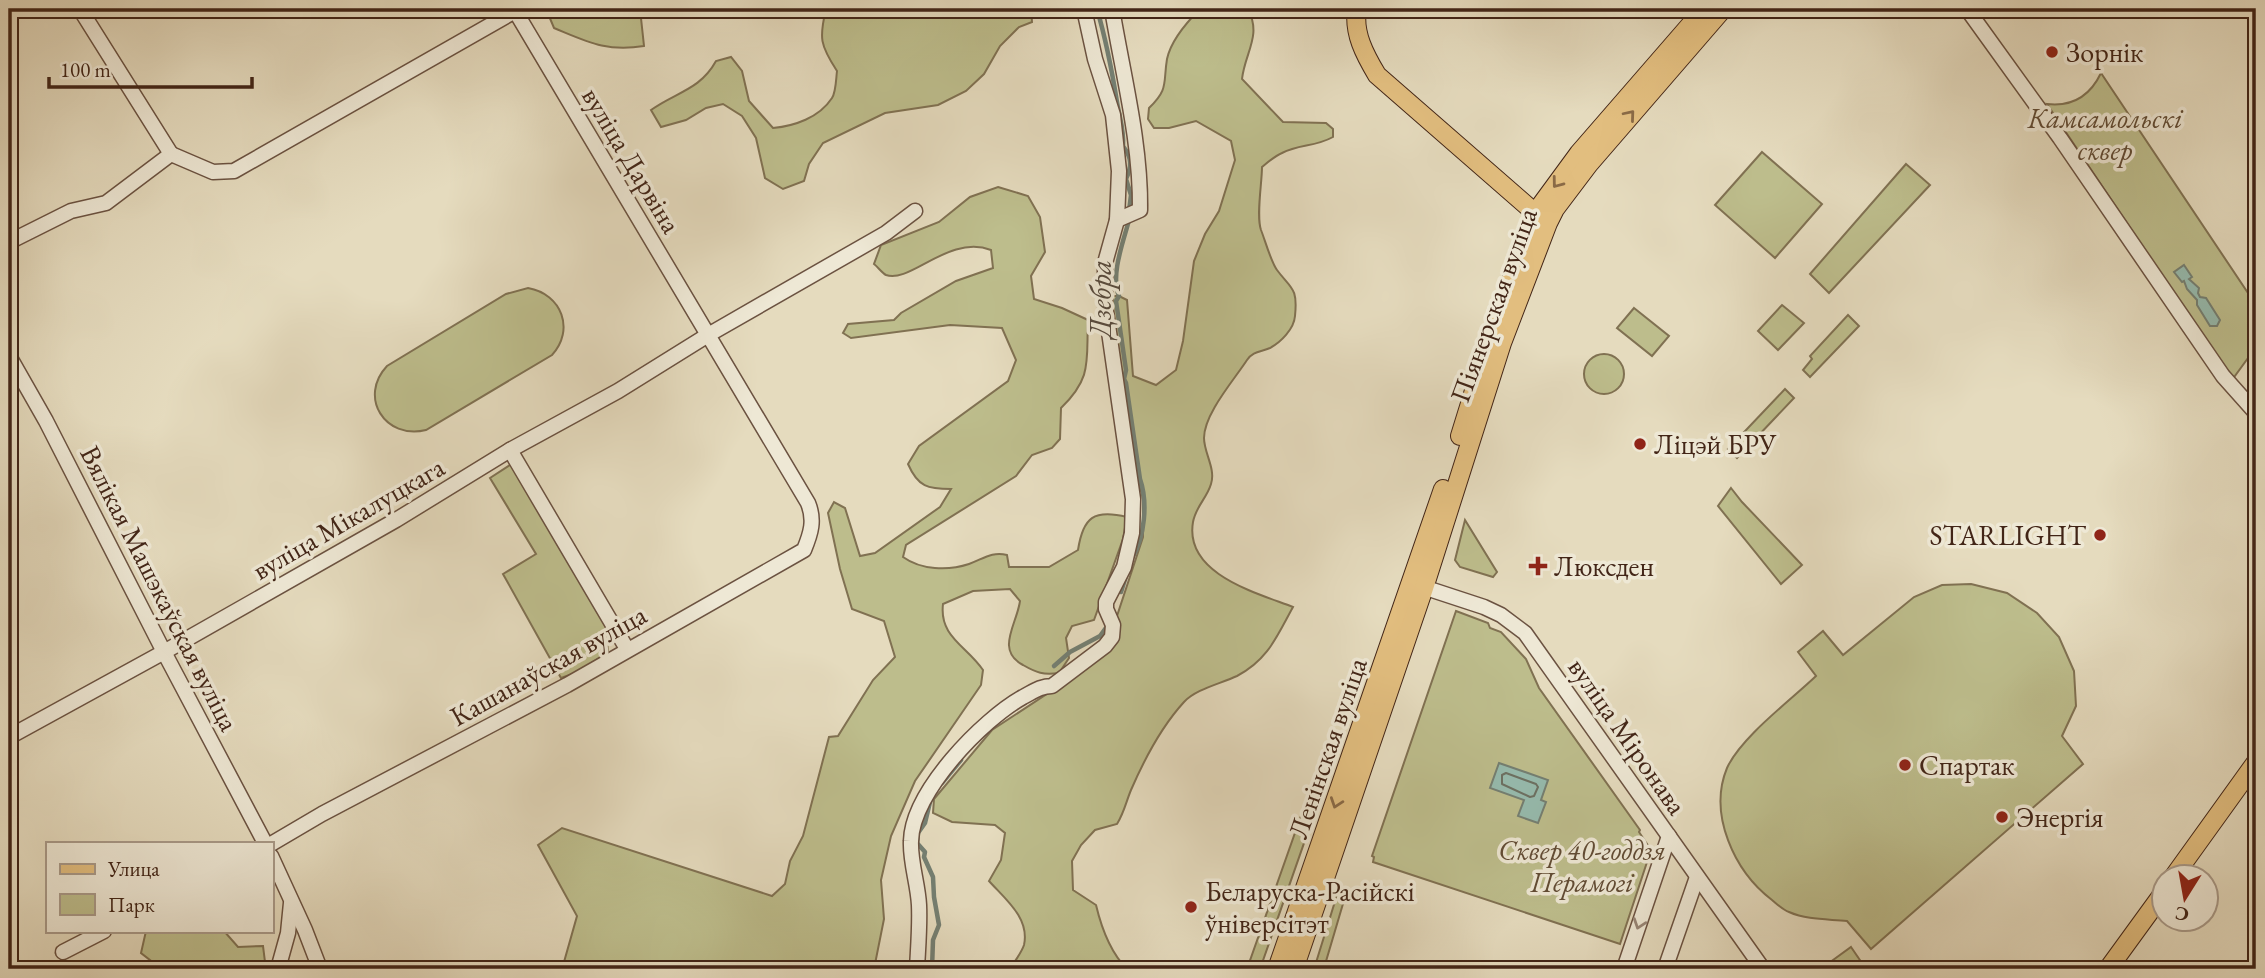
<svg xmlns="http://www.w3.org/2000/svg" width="2265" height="978" font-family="'EB Garamond',serif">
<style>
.green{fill:#bdbd8c;stroke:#807152;stroke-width:2}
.water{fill:#96bbae;stroke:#747f72;stroke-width:2}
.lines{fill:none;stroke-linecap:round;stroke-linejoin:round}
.shore{stroke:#6c7062;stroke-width:2}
.stream{stroke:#747f72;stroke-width:4.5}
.minor-casing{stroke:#6b5241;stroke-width:17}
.major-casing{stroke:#422517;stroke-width:20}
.minor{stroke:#eee8d5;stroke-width:14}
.major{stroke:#e2be7f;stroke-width:18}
.oneway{stroke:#8a6a46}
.oneway2{stroke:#988676}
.poi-dot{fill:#8f2418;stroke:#eee8d5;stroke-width:2.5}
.labels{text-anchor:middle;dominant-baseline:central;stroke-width:7;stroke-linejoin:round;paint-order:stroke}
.poi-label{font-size:28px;fill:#422517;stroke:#eee8d5;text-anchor:start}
.park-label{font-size:28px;font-style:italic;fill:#614b34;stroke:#eee8d5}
.street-label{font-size:28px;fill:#422517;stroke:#eee8d5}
.water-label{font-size:30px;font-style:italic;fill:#574a3d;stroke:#eee8d5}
</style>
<rect width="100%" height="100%" fill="#e5dbbe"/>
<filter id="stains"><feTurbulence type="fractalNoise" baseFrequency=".00286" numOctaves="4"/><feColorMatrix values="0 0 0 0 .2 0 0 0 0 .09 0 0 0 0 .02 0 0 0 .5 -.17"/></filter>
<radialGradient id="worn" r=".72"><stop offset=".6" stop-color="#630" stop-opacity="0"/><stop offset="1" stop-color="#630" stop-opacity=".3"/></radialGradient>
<g class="green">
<path d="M 546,9 L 640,9 L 644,46 C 606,52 588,42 554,28 Z"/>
<path d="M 826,9 L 1031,9 L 1032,22 L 1019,27 L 1000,46 L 984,74 L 966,91 L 938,105 L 885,113 L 823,143 L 809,164 L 804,181 L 783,189 L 765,178 L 756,138 L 742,116 L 723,104 L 706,108 L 686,120 L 661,127 L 651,110 C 676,92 700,90 716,61 L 731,57 L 742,71 L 749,101 L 773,128 C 794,126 819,118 832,98 C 836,92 836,79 837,71 C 820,45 819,38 826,9 Z"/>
<path d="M 1200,9 L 1248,9 C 1262,36 1245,52 1242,79 L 1283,122 L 1326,123 L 1333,129 L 1333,137 C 1315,147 1299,144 1282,153 C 1275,156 1268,162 1262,167 C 1262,183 1256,216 1261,230 C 1265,240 1271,262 1277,270 C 1291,289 1298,287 1295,316 C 1294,329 1281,342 1270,348 C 1261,352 1253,351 1247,360 C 1234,380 1204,414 1204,438 C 1204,453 1216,469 1211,484 C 1207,498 1196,506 1193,522 C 1184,574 1257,593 1293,607 C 1277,636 1268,660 1237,676 C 1220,684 1196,689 1184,702 C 1162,726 1144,760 1131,790 C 1126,802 1124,813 1117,824 L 1095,830 L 1081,845 L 1072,861 L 1073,890 L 1096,905 C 1101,926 1111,953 1127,969 L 1011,969 C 1014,961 1021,954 1024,945 C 1030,918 1005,899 989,881 L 1001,860 L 1005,833 L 995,825 L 952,822 L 933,813 L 934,799 L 992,730 L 1065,682 L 1115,633 L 1117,616 L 1143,537 L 1143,499 L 1126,430 L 1111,307 L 1113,296 L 1119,296 L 1127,300 L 1133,376 L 1156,385 L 1176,370 L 1183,341 L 1194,261 L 1205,234 L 1219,211 L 1235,160 L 1231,141 L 1196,121 L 1169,128 L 1154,128 L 1148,119 L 1149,108 C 1169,89 1163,83 1167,59 C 1171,40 1187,22 1200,9 Z"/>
<path d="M 2101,73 L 2256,305 L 2256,347 L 2232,380 L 2047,104 C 2073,107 2090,96 2101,73 Z"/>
<path d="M 1762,152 L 1822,204 L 1775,258 L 1715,205 Z"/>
<path d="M 1906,164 L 1930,185 L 1829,293 L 1810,274 Z"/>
<path d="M 998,187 L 1028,196 L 1040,217 L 1045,252 L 1031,276 L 1034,299 L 1062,308 L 1088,320 C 1086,361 1093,377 1061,408 L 1060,439 L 1052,448 L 1032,455 L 1016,476 L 906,545 L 903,557 C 921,570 948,571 969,564 C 983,559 992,551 1007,555 L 1009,567 L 1049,567 L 1078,550 C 1083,517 1094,509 1127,517 L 1123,539 L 1094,620 L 1072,626 L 1066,638 L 1069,658 L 1059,673 C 1043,675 1037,673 1023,665 C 995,650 1017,624 1020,601 L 1010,589 L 973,591 L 943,604 C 939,637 967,646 983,670 L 981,685 L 915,781 L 891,836 L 881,880 L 884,919 L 874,969 L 562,969 L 577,916 L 538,845 L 562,828 L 772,896 L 785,884 L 790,861 L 803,836 L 829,737 L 838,736 L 873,680 L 895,657 L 884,621 L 852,609 L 840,569 L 828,513 L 834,502 L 845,508 L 860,556 L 875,553 L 940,507 L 951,489 C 928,489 918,487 908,464 L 919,446 L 1008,381 L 1016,360 L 1002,328 L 950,325 L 851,338 L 843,333 L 848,324 L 894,320 L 901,313 L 956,281 L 993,268 L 991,250 C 949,234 910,284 886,275 C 882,273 878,267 874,264 L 881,245 L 939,222 L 970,197 Z"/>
<path d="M 528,288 C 562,294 575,330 552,355 L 426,430 C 385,440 358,397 387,366 L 506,294 Z"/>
<path d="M 1782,305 L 1804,323 L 1778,350 L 1758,331 Z"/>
<path d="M 1634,308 L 1669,336 L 1652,356 L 1617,328 Z"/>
<path d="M 1848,315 L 1859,326 L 1810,377 L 1803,370 L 1812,359 L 1810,356 Z"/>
<circle cx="1604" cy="374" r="20"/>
<path d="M 1785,389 L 1794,398 L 1737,458 L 1728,449 Z"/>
<path d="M 513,463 L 605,619 L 608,652 L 578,672 L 561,678 L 503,574 L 536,554 L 490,478 Z"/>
<path d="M 1731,488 L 1742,502 L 1802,565 L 1781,584 L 1718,506 Z"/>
<path d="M 1465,520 L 1497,572 L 1493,577 L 1460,567 L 1455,560 Z"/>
<path d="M 1971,584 L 2007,593 L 2037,613 L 2059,637 L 2074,671 L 2076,706 L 2062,736 L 2083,764 L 1871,949 L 1847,921 C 1827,919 1807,920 1789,912 C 1783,910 1777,904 1772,900 C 1734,871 1708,814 1727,768 C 1741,737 1791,700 1816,676 L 1798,652 L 1823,631 L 1843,655 L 1914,597 L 1942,585 Z"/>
<path d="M 1456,611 L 1488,623 L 1490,628 L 1501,632 L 1526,659 L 1539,688 L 1640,830 L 1639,832 L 1651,850 L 1620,944 L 1373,862 L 1374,857 L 1372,856 Z"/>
<path d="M 1314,779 L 1325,783 L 1260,969 L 1247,969 Z"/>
<path d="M 1342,893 L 1345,897 L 1324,968 L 1314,969 L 1337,895 Z"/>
<path d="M 146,931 L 224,931 L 238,947 L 263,946 L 265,962 L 259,969 L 170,969 L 159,967 L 141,953 Z"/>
<path d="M 1851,947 L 1866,969 L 1823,969 L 1822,968 Z"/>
</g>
<g class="water">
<path d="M 2184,265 L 2192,277 L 2189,279 L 2199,288 L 2198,293 L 2200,297 L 2206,298 L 2220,320 L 2217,326 L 2210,326 L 2197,305 L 2197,300 L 2187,289 L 2184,281 L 2182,282 L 2174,272 Z"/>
<path d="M 1499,763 L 1548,780 L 1541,800 L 1546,802 L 1538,823 L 1518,816 L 1524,800 L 1490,788 Z"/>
</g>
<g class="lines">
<path class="shore" d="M 1506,773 L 1536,784 L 1538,787 L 1534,796 L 1530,797 L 1502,784 L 1502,775 Z"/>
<g class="stream">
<path d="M 1097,9 C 1106,40 1112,71 1117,102 C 1120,120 1124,129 1123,146 C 1132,158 1132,166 1126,179 L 1131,195 L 1129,211"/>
<path d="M 1129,220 C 1124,240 1110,275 1119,296 L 1116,301 L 1126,370 L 1124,379 L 1126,383 L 1140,479 C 1148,502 1145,537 1132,558"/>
<path d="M 1121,592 L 1126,576"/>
<path d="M 1054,666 L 1070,652 L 1100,636 L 1108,625"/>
<path d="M 942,783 L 961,760"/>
<path d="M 931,798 L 925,823 L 918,833 L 917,843 L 925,852 L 924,857 L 933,877 L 934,897 L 939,925 L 933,940 L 932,969"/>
</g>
<g class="minor-casing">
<g id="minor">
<path d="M 80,9 L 171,154"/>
<path d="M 1112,9 C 1123,75 1141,143 1140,210 L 1117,220"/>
<path d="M 1967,9 L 2060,138 L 2223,376 L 2256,413"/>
<path d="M 171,154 L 213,172 L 234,171 L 515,11"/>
<path d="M 9,242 L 71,211 L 106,203 L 171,154"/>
<path d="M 9,356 L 46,421 L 164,652 L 265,843"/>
<path d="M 510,450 L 627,649"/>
<path d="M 1414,584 L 1484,607 L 1501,615 L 1525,633 L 1763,969"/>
<path d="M 9,737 L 164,652 L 396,520 L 510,450 L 618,391 L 708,335 L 886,233 L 915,211"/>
<path d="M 271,844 L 322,814 L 567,685 L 804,550 C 811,533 815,520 808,503 L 514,9"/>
<path d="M 271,856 L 305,930 L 320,969"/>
<path d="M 63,952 L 104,931"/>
<path d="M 278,969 L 288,933 L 291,903"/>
<path d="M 917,969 C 918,948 920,926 919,905 C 918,884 910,862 911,841 C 912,792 982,720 1023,697 C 1033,692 1040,686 1052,686 L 1105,646 L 1112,637 L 1113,625 L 1106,609 L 1106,602 L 1124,567 L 1132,533 L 1133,499 L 1105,304 L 1105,263 L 1117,220 L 1119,171 L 1113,115 L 1095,59 L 1084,9"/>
<path d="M 1624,969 L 1669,836"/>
<path d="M 1665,969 L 1697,877"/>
</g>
</g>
<g class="major-casing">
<g id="major">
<path d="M 1357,9 C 1353,33 1365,55 1377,75 L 1542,219"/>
<path d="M 1460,436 L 1490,339 L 1535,213 L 1579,153 L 1704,9"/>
<path d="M 2174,876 L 2256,762"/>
<path d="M 1277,969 L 1443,489"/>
<path d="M 1294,969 L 1424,588 L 1502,343 L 1548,223 L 1555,209 L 1589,164 L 1723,9"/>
<path d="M 2108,969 L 2164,892"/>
</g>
</g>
<use href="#minor" class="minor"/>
<use href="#major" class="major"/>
</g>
<defs><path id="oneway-chevron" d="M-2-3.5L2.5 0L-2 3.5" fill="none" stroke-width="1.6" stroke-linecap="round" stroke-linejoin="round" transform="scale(1.75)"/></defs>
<g class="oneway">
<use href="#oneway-chevron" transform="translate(1630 115) rotate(-50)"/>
<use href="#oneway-chevron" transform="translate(1557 183) rotate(127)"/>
<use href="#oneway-chevron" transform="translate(1336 803) rotate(109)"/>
</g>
<use class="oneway2" href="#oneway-chevron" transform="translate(1639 924) rotate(109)"/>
<g class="poi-dot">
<circle cx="2052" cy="52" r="7"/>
<circle cx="1640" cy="444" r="7"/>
<circle cx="2100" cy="535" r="7"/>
<path d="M1534.5 555.5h7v7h7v7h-7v7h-7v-7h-7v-7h7z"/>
<circle cx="1905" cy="765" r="7"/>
<circle cx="2002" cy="817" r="7"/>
<circle cx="1191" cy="907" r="7"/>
</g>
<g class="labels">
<g class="poi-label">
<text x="2066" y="52">Зорнік</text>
<text x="1654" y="444">Ліцэй БРУ</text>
<text x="2086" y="535" text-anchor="end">STARLIGHT</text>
<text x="1554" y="566">Люксден</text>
<text x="1919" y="765">Спартак</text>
<text x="2016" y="817">Энергія</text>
<text x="1205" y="891">Беларуска-Расійскі<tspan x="1205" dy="32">ўніверсітэт</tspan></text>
</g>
<g class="park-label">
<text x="2105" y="118">Камсамольскі<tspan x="2105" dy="32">сквер</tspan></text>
<text x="1582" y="850">Сквер 40-годдзя<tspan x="1582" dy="32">Перамогі</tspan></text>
</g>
<g class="street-label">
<text transform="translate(632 160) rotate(59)">вуліца Дарвіна</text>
<text transform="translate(1493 305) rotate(-70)">Піянерская вуліца</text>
<text transform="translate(348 518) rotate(-30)">вуліца Мікалуцкага</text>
<text transform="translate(160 588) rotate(63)">Вялікая Машэкаўская вуліца</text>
<text transform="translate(548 665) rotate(-29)">Кашанаўская вуліца</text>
<text transform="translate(1628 736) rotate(55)">вуліца Міронава</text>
<text transform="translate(1327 748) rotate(-71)">Ленінская вуліца</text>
</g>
<g class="water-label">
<text transform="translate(1100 299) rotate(-90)">Дзебра</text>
</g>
</g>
<rect width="2265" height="978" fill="none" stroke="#e5dbbe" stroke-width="35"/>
<rect x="10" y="10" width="2244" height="957" fill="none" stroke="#422517" stroke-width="3.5"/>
<rect x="18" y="18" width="2230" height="943" fill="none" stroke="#422517" stroke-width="2"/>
<rect x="46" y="842" width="228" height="91" fill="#eee8d5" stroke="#a99a89" stroke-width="2"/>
<rect x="60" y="864" width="35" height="10" fill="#e2be7f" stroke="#a99a89" stroke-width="2"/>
<text x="108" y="876" font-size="21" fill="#422517">Улица</text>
<rect x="60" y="894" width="35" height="21" fill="#bdbd8c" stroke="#a99a89" stroke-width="2"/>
<text x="108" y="912" font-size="21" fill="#422517">Парк</text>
<g transform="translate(2185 898) rotate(191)"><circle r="33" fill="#eee8d5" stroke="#a99a89" stroke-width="2"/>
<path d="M0-5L12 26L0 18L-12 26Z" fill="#8f2418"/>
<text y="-10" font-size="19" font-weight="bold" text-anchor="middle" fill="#422517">С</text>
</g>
<path d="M49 77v10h203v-10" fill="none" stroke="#422517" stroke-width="3.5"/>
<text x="60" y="77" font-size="21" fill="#422517" stroke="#eee8d5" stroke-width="5" paint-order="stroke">100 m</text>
<rect width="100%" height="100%" filter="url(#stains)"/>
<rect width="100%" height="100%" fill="url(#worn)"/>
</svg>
